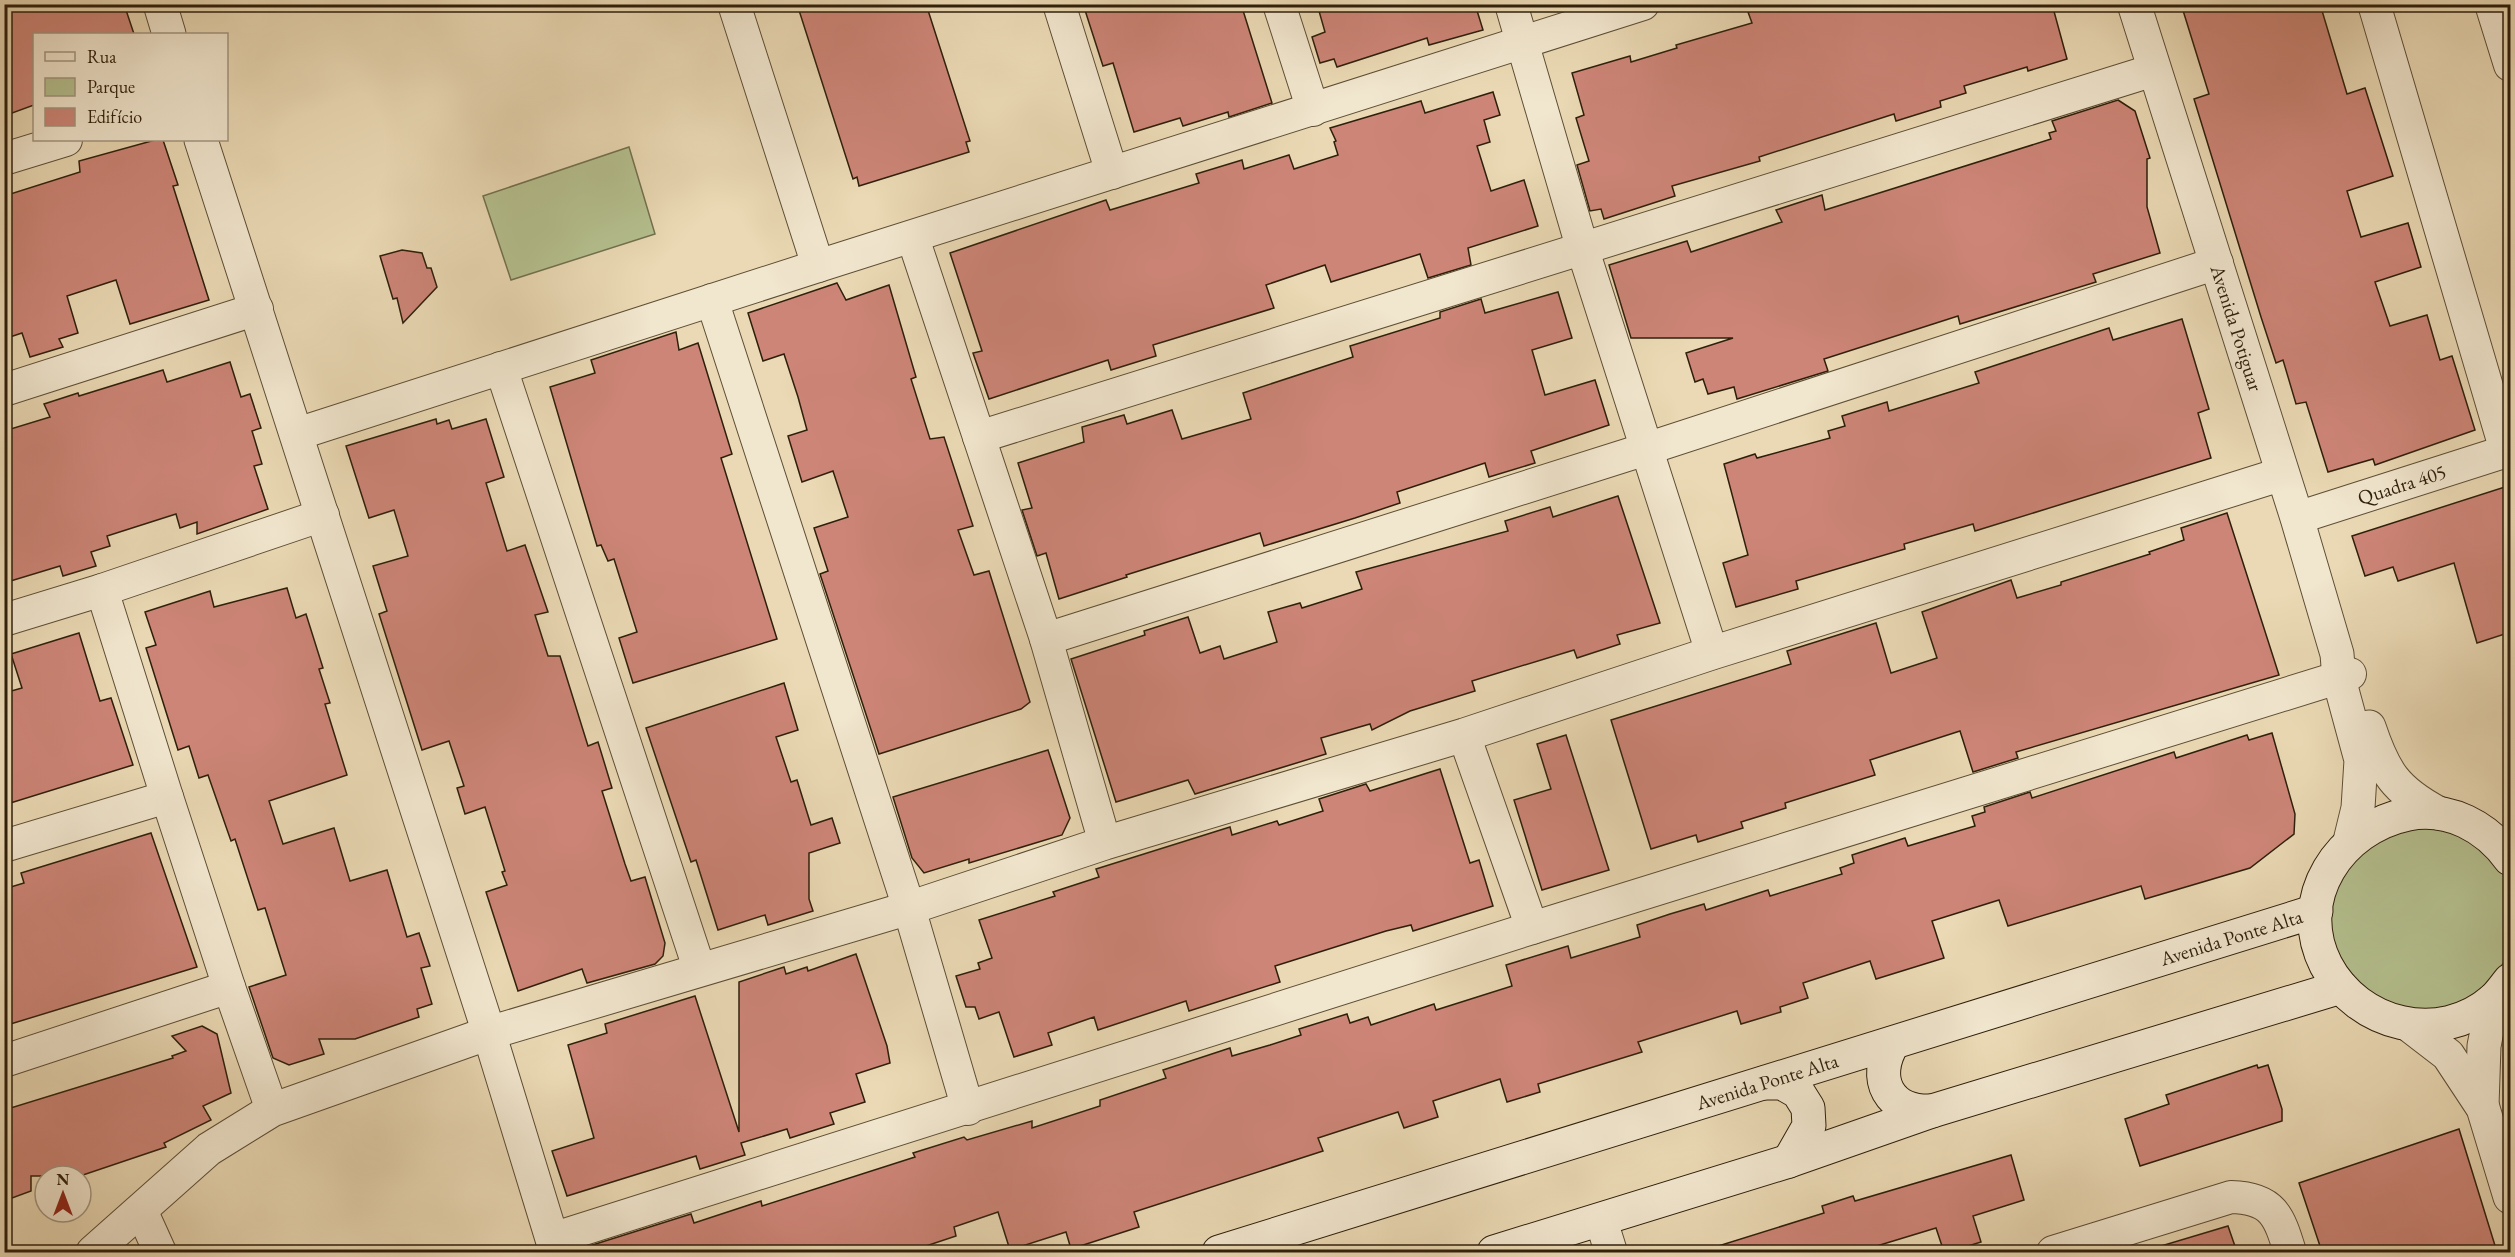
<svg xmlns="http://www.w3.org/2000/svg" width="2515" height="1257" font-family="'EB Garamond',serif">
<style>
.green{fill:#b5c08f;stroke:#72704d;stroke-width:1.5}
.building{fill:#cd8577;stroke:#2e1f0b;stroke-width:1.5}
.lines{fill:none;stroke-linecap:round;stroke-linejoin:round}
.minor-casing{stroke:#5d4e35;stroke-width:34}
.tertiary-casing{stroke:#5d4e35;stroke-width:35}
.secondary-casing{stroke:#2e1f0b;stroke-width:35}
.minor{stroke:#f1e6ce;stroke-width:32}
.tertiary{stroke:#f1e6ce;stroke-width:33}
.secondary{stroke:#f1e6ce;stroke-width:33}
.labels{text-anchor:middle;dominant-baseline:central;stroke-width:4.5;stroke-linejoin:round;paint-order:stroke}
.street-label{font-size:20px;fill:#2e1f0b;stroke:#f1e6ce}
</style>
<rect width="100%" height="100%" fill="#ead9b4"/>
<filter id="stains"><feTurbulence type="fractalNoise" baseFrequency=".00333" numOctaves="4"/><feColorMatrix values="0 0 0 0 .2 0 0 0 0 .09 0 0 0 0 .02 0 0 0 .5 -.17"/></filter>
<radialGradient id="worn" r=".72"><stop offset=".6" stop-color="#630" stop-opacity="0"/><stop offset="1" stop-color="#630" stop-opacity=".3"/></radialGradient>
<g class="green">
<path d="M 629,147 L 655,234 L 511,280 L 483,196 Z"/>
<path d="M 2449,827 L 2500,864 L 2510,883 L 2510,951 L 2492,983 L 2456,1007 L 2415,1013 L 2356,988 L 2327,932 L 2338,871 L 2386,829 Z"/>
</g>
<g class="building">
<path d="M 4,4 L 124,4 L 134,34 L 34,34 L 34,105 L 4,116 Z"/>
<path d="M 797,4 L 926,4 L 970,141 L 966,142 L 969,152 L 859,186 L 857,177 L 853,179 Z"/>
<path d="M 1083,4 L 1241,4 L 1272,103 L 1229,117 L 1228,112 L 1183,126 L 1180,118 L 1134,132 L 1113,63 L 1103,66 Z"/>
<path d="M 1317,4 L 1475,4 L 1483,30 L 1429,45 L 1427,38 L 1337,67 L 1334,59 L 1320,63 L 1312,37 L 1325,32 Z"/>
<path d="M 1772,4 L 2052,4 L 2067,59 L 2028,71 L 2027,67 L 1964,86 L 1966,93 L 1940,101 L 1941,107 L 1896,121 L 1894,114 L 1759,157 L 1760,161 L 1672,186 L 1675,196 L 1604,219 L 1601,209 L 1590,211 L 1577,165 L 1589,161 L 1576,118 L 1584,115 L 1572,73 L 1630,56 L 1631,62 L 1677,48 L 1676,45 L 1752,23 L 1748,12 Z"/>
<path d="M 2181,4 L 2320,4 L 2347,94 L 2365,88 L 2393,176 L 2347,191 L 2361,237 L 2408,223 L 2421,267 L 2375,282 L 2390,326 L 2427,315 L 2440,360 L 2452,356 L 2475,430 L 2375,465 L 2373,459 L 2328,472 L 2306,402 L 2296,404 L 2283,360 L 2276,363 L 2261,317 L 2194,99 L 2209,94 Z"/>
<path d="M 1493,92 L 1500,115 L 1484,120 L 1490,142 L 1477,146 L 1491,191 L 1524,180 L 1538,226 L 1468,248 L 1471,265 L 1428,278 L 1420,254 L 1331,282 L 1325,265 L 1266,285 L 1274,308 L 1153,345 L 1156,356 L 1111,370 L 1108,360 L 989,399 L 973,353 L 982,351 L 950,253 L 1106,200 L 1110,210 L 1199,183 L 1196,174 L 1242,160 L 1244,169 L 1289,155 L 1294,169 L 1338,155 L 1334,142 L 1336,141 L 1330,128 L 1421,101 L 1425,113 Z"/>
<path d="M 2118,100 L 2135,111 L 2150,158 L 2147,159 L 2147,207 L 2160,253 L 2093,274 L 2096,282 L 1960,324 L 1958,316 L 1824,359 L 1828,371 L 1737,399 L 1734,387 L 1708,394 L 1703,379 L 1695,382 L 1686,353 L 1733,338 L 1631,338 L 1609,265 L 1687,241 L 1691,252 L 1782,222 L 1776,210 L 1822,195 L 1825,210 L 2051,139 L 2049,133 L 2056,131 L 2052,121 Z"/>
<path d="M 155,140 L 163,140 L 178,185 L 173,186 L 209,300 L 130,324 L 116,280 L 67,296 L 78,333 L 59,339 L 63,347 L 30,357 L 22,333 L 4,339 L 4,196 L 80,172 L 79,161 Z"/>
<path d="M 402,250 L 422,253 L 427,268 L 431,268 L 437,287 L 403,323 L 397,298 L 393,299 L 380,256 Z"/>
<path d="M 837,283 L 846,300 L 889,285 L 916,377 L 911,379 L 930,439 L 944,437 L 973,526 L 958,530 L 974,575 L 989,571 L 1030,702 L 1021,709 L 879,754 L 820,574 L 828,571 L 814,528 L 848,517 L 833,471 L 802,482 L 788,436 L 807,430 L 798,397 L 784,354 L 763,361 L 748,313 Z"/>
<path d="M 1558,292 L 1572,338 L 1532,350 L 1545,395 L 1595,380 L 1609,425 L 1531,451 L 1535,463 L 1489,477 L 1485,463 L 1397,492 L 1400,503 L 1355,518 L 1264,546 L 1260,533 L 1126,575 L 1127,577 L 1059,599 L 1046,553 L 1037,556 L 1022,510 L 1032,508 L 1018,463 L 1084,442 L 1082,427 L 1124,415 L 1127,424 L 1172,410 L 1182,439 L 1251,419 L 1243,393 L 1353,357 L 1350,346 L 1440,318 L 1440,312 L 1481,299 L 1485,313 Z"/>
<path d="M 2182,319 L 2209,409 L 2198,413 L 2211,458 L 1975,531 L 1973,524 L 1904,544 L 1905,549 L 1796,581 L 1798,589 L 1736,607 L 1723,563 L 1748,555 L 1724,464 L 1755,454 L 1757,458 L 1830,438 L 1828,431 L 1845,426 L 1842,416 L 1887,402 L 1889,411 L 1979,383 L 1975,372 L 2109,328 L 2113,340 Z"/>
<path d="M 676,332 L 679,350 L 698,343 L 732,454 L 721,458 L 777,639 L 633,683 L 619,638 L 637,632 L 614,559 L 608,561 L 601,545 L 597,546 L 550,387 L 595,373 L 591,360 Z"/>
<path d="M 230,362 L 241,397 L 250,394 L 261,428 L 252,431 L 262,464 L 254,466 L 268,509 L 197,534 L 197,522 L 180,528 L 176,514 L 107,536 L 110,546 L 91,552 L 96,566 L 63,576 L 60,566 L 4,583 L 4,431 L 50,417 L 44,404 L 78,393 L 79,396 L 163,370 L 167,382 Z"/>
<path d="M 436,419 L 437,424 L 449,420 L 452,429 L 486,419 L 504,477 L 486,483 L 507,551 L 525,545 L 548,612 L 535,615 L 548,656 L 560,656 L 588,746 L 598,742 L 612,788 L 602,791 L 625,864 L 631,881 L 645,877 L 665,943 L 663,956 L 655,964 L 587,983 L 582,969 L 518,991 L 486,892 L 507,885 L 502,872 L 505,871 L 485,807 L 465,814 L 457,788 L 464,786 L 449,741 L 422,750 L 379,614 L 387,611 L 373,566 L 408,556 L 394,510 L 369,518 L 346,446 Z"/>
<path d="M 2511,485 L 2511,632 L 2477,643 L 2454,563 L 2398,581 L 2393,567 L 2365,576 L 2352,536 Z"/>
<path d="M 1618,496 L 1660,623 L 1617,635 L 1620,644 L 1577,658 L 1574,650 L 1472,681 L 1475,691 L 1410,711 L 1372,730 L 1370,724 L 1321,738 L 1326,754 L 1195,794 L 1188,780 L 1116,802 L 1071,659 L 1145,635 L 1144,631 L 1188,617 L 1200,653 L 1220,646 L 1224,659 L 1277,642 L 1268,612 L 1300,603 L 1302,608 L 1362,589 L 1356,572 L 1508,531 L 1505,521 L 1550,507 L 1553,517 Z"/>
<path d="M 2227,513 L 2279,675 L 2016,752 L 2018,758 L 1973,772 L 1960,731 L 1870,760 L 1875,775 L 1785,803 L 1786,808 L 1741,822 L 1743,828 L 1698,842 L 1696,835 L 1651,849 L 1611,720 L 1791,664 L 1787,651 L 1876,623 L 1891,673 L 1937,658 L 1922,612 L 2011,580 L 2017,598 L 2061,585 L 2061,582 L 2150,554 L 2149,552 L 2184,540 L 2181,528 Z"/>
<path d="M 287,588 L 296,618 L 306,614 L 323,668 L 319,669 L 330,703 L 325,704 L 347,775 L 269,801 L 283,844 L 334,828 L 350,881 L 387,870 L 407,937 L 419,933 L 430,966 L 421,968 L 432,1004 L 417,1009 L 419,1017 L 355,1039 L 319,1039 L 324,1054 L 289,1065 L 273,1058 L 249,987 L 286,975 L 265,908 L 258,910 L 235,839 L 231,841 L 208,775 L 199,778 L 189,746 L 178,750 L 146,648 L 156,645 L 145,612 L 210,591 L 214,607 Z"/>
<path d="M 79,633 L 100,701 L 111,698 L 133,765 L 4,805 L 4,693 L 22,688 L 11,654 Z"/>
<path d="M 784,683 L 798,730 L 776,737 L 791,782 L 797,780 L 811,825 L 832,818 L 840,843 L 809,853 L 809,899 L 813,911 L 768,925 L 765,915 L 718,930 L 696,860 L 691,862 L 646,728 Z"/>
<path d="M 2272,733 L 2295,814 L 2294,834 L 2250,868 L 2145,899 L 2141,886 L 2008,926 L 1999,900 L 1932,921 L 1944,958 L 1876,979 L 1870,961 L 1803,983 L 1808,998 L 1780,1007 L 1781,1012 L 1741,1024 L 1737,1011 L 1638,1042 L 1642,1052 L 1538,1084 L 1540,1092 L 1507,1102 L 1500,1079 L 1433,1101 L 1438,1117 L 1404,1128 L 1398,1112 L 1318,1138 L 1323,1151 L 1134,1212 L 1139,1227 L 1071,1249 L 1066,1232 L 1010,1250 L 998,1212 L 954,1227 L 956,1236 L 923,1247 L 925,1252 L 587,1252 L 586,1247 L 691,1214 L 694,1223 L 761,1201 L 762,1206 L 915,1157 L 913,1153 L 964,1137 L 967,1140 L 1032,1121 L 1032,1128 L 1100,1106 L 1100,1100 L 1166,1078 L 1163,1070 L 1230,1048 L 1232,1056 L 1270,1045 L 1301,1035 L 1299,1029 L 1347,1014 L 1350,1023 L 1368,1017 L 1371,1025 L 1434,1004 L 1436,1010 L 1512,986 L 1506,965 L 1568,946 L 1571,958 L 1640,937 L 1637,925 L 1670,914 L 1704,904 L 1706,910 L 1768,890 L 1770,896 L 1842,874 L 1840,868 L 1854,863 L 1852,855 L 1905,838 L 1908,846 L 1975,826 L 1972,816 L 1985,812 L 1984,807 L 2030,792 L 2032,798 L 2174,752 L 2176,758 L 2247,735 L 2249,740 Z"/>
<path d="M 1566,735 L 1609,870 L 1542,890 L 1514,800 L 1551,789 L 1537,744 Z"/>
<path d="M 1048,750 L 1070,818 L 1062,835 L 969,863 L 969,859 L 924,873 L 912,858 L 893,797 Z"/>
<path d="M 1440,769 L 1470,863 L 1479,860 L 1493,906 L 1413,931 L 1411,925 L 1386,931 L 1275,966 L 1280,982 L 1189,1011 L 1186,1001 L 1098,1030 L 1094,1017 L 1048,1033 L 1052,1045 L 1014,1057 L 999,1012 L 979,1019 L 975,1007 L 966,1007 L 956,976 L 980,969 L 978,963 L 992,958 L 979,920 L 1055,896 L 1053,892 L 1099,877 L 1096,869 L 1230,827 L 1232,835 L 1277,821 L 1279,825 L 1323,811 L 1319,799 L 1366,784 L 1370,791 Z"/>
<path d="M 151,833 L 197,967 L 4,1026 L 4,889 L 24,883 L 21,873 Z"/>
<path d="M 856,954 L 887,1046 L 890,1063 L 856,1074 L 865,1102 L 830,1113 L 834,1124 L 790,1138 L 787,1129 L 741,1143 L 745,1155 L 700,1169 L 696,1156 L 567,1196 L 552,1151 L 594,1138 L 568,1045 L 607,1033 L 605,1024 L 695,996 L 739,1132 L 739,982 L 784,967 L 786,974 L 807,967 L 808,971 Z"/>
<path d="M 202,1026 L 217,1034 L 231,1093 L 203,1106 L 211,1120 L 164,1143 L 166,1147 L 80,1176 L 31,1176 L 31,1191 L 4,1201 L 4,1110 L 173,1058 L 172,1056 L 186,1051 L 172,1036 Z"/>
<path d="M 2257,1065 L 2258,1068 L 2268,1065 L 2282,1109 L 2282,1121 L 2140,1166 L 2125,1119 L 2169,1104 L 2166,1095 Z"/>
<path d="M 2459,1129 L 2497,1252 L 2322,1252 L 2299,1183 Z"/>
<path d="M 2011,1155 L 2024,1200 L 1973,1216 L 1981,1242 L 1949,1252 L 1944,1252 L 1936,1228 L 1857,1252 L 1716,1252 L 1715,1247 L 1824,1213 L 1822,1206 L 1853,1196 L 1855,1201 Z"/>
<path d="M 2228,1226 L 2237,1252 L 2162,1252 L 2161,1246 Z"/>
</g>
<g class="lines">
<g class="minor-casing">
<g id="minor">
<path d="M 734,4 L 818,266"/>
<path d="M 1059,4 L 1112,173"/>
<path d="M 1279,4 L 1313,110"/>
<path d="M 1511,4 L 1582,247 L 1712,653"/>
<path d="M 2374,4 L 2506,451"/>
<path d="M 2491,4 L 2510,65"/>
<path d="M 4,159 L 66,140"/>
<path d="M 913,238 L 1046,639 L 1105,843"/>
<path d="M 712,300 L 909,908 L 968,1109"/>
<path d="M 501,368 L 699,968"/>
<path d="M 4,390 L 257,309"/>
<path d="M 297,434 L 818,266 L 1643,4"/>
<path d="M 979,437 L 2154,70"/>
<path id="s1" d="M 2297,518 L 2510,450"/>
<path d="M 102,590 L 323,515"/>
<path d="M 4,620 L 102,590 L 167,797 L 4,846"/>
<path d="M 1046,639 L 1646,449 L 2217,263"/>
<path d="M 1464,735 L 1532,928"/>
<path d="M 167,797 L 229,987"/>
<path d="M 4,1061 L 229,987 L 272,1110"/>
<path d="M 141,1210 L 160,1252"/>
<path d="M 1601,1220 L 1611,1252"/>
<path d="M 552,1239 L 1532,928 L 2350,674"/>
<path d="M 2053,1252 L 2231,1197 C 2273,1198 2279,1216 2290,1252"/>
</g>
</g>
<g class="tertiary-casing">
<g id="tertiary">
<path d="M 160,4 L 169,34"/>
<path id="s2" d="M 2134,4 L 2297,518 L 2337,654 L 2339,679 L 2361,760 L 2358,808 L 2350,841"/>
<path d="M 201,140 L 489,1033 L 556,1252"/>
<path d="M 2369,727 C 2384,772 2395,790 2438,813"/>
<path d="M 2409,1025 L 2448,1055 L 2483,1108 L 2510,1197"/>
<path d="M 2482,1106 L 2484,1046 L 2493,1000"/>
<path d="M 93,1252 L 209,1149 L 272,1110 L 489,1033 L 909,908 L 1105,843 L 1464,735 L 1712,653 L 2282,474"/>
</g>
</g>
<g class="secondary-casing">
<g id="secondary">
<path d="M 2510,859 C 2487,827 2449,806 2408,814 C 2340,828 2292,898 2326,965 C 2358,1026 2440,1046 2493,1000 C 2499,995 2505,986 2510,980"/>
<path d="M 1893,1043 C 1871,1079 1889,1113 1932,1111"/>
<path d="M 1764,1083 L 1782,1083 L 1798,1092 L 1808,1108 L 1809,1126 L 1789,1161"/>
<path id="s3" d="M 1219,1252 L 2316,911"/>
<path d="M 1494,1252 L 1789,1161 L 1932,1111 L 2341,987"/>
</g>
</g>
<use href="#minor" class="minor"/>
<use href="#tertiary" class="tertiary"/>
<use href="#secondary" class="secondary"/>
</g>
<g class="labels">
<g class="street-label">
<text stroke="none"><textPath href="#s2" startOffset="340">Avenida Potiguar</textPath></text>
<text stroke="none"><textPath href="#s1" startOffset="110">Quadra 405</textPath></text>
<text stroke="none"><textPath href="#s3" startOffset="1060">Avenida Ponte Alta</textPath></text>
<text stroke="none"><textPath href="#s3" startOffset="574">Avenida Ponte Alta</textPath></text>
</g>
</g>
<rect width="2515" height="1257" fill="none" stroke="#ead9b4" stroke-width="24"/>
<rect x="6" y="6" width="2503" height="1245" fill="none" stroke="#2e1f0b" stroke-width="3"/>
<rect x="12" y="12" width="2491" height="1233" fill="none" stroke="#2e1f0b" stroke-width="1.5"/>
<rect x="33" y="33" width="195" height="108" fill="#f1e6ce" stroke="#a39680" stroke-width="1.5"/>
<rect x="45" y="52" width="30" height="9" fill="#f1e6ce" stroke="#a39680" stroke-width="1.5"/>
<text x="87" y="63" font-size="18" fill="#2e1f0b">Rua</text>
<rect x="45" y="78" width="30" height="18" fill="#b5c08f" stroke="#a39680" stroke-width="1.5"/>
<text x="87" y="93" font-size="18" fill="#2e1f0b">Parque</text>
<rect x="45" y="108" width="30" height="18" fill="#cd8577" stroke="#a39680" stroke-width="1.5"/>
<text x="87" y="123" font-size="18" fill="#2e1f0b">Edifício</text>
<g transform="translate(63 1194)"><circle r="28" fill="#f1e6ce" stroke="#a39680" stroke-width="1.5"/>
<path d="M0-4.5L10 22L0 15L-10 22Z" fill="#8f2418"/>
<text y="-9" font-size="16" font-weight="bold" text-anchor="middle" fill="#2e1f0b">N</text>
</g>
<rect width="100%" height="100%" filter="url(#stains)"/>
<rect width="100%" height="100%" fill="url(#worn)"/>
</svg>
